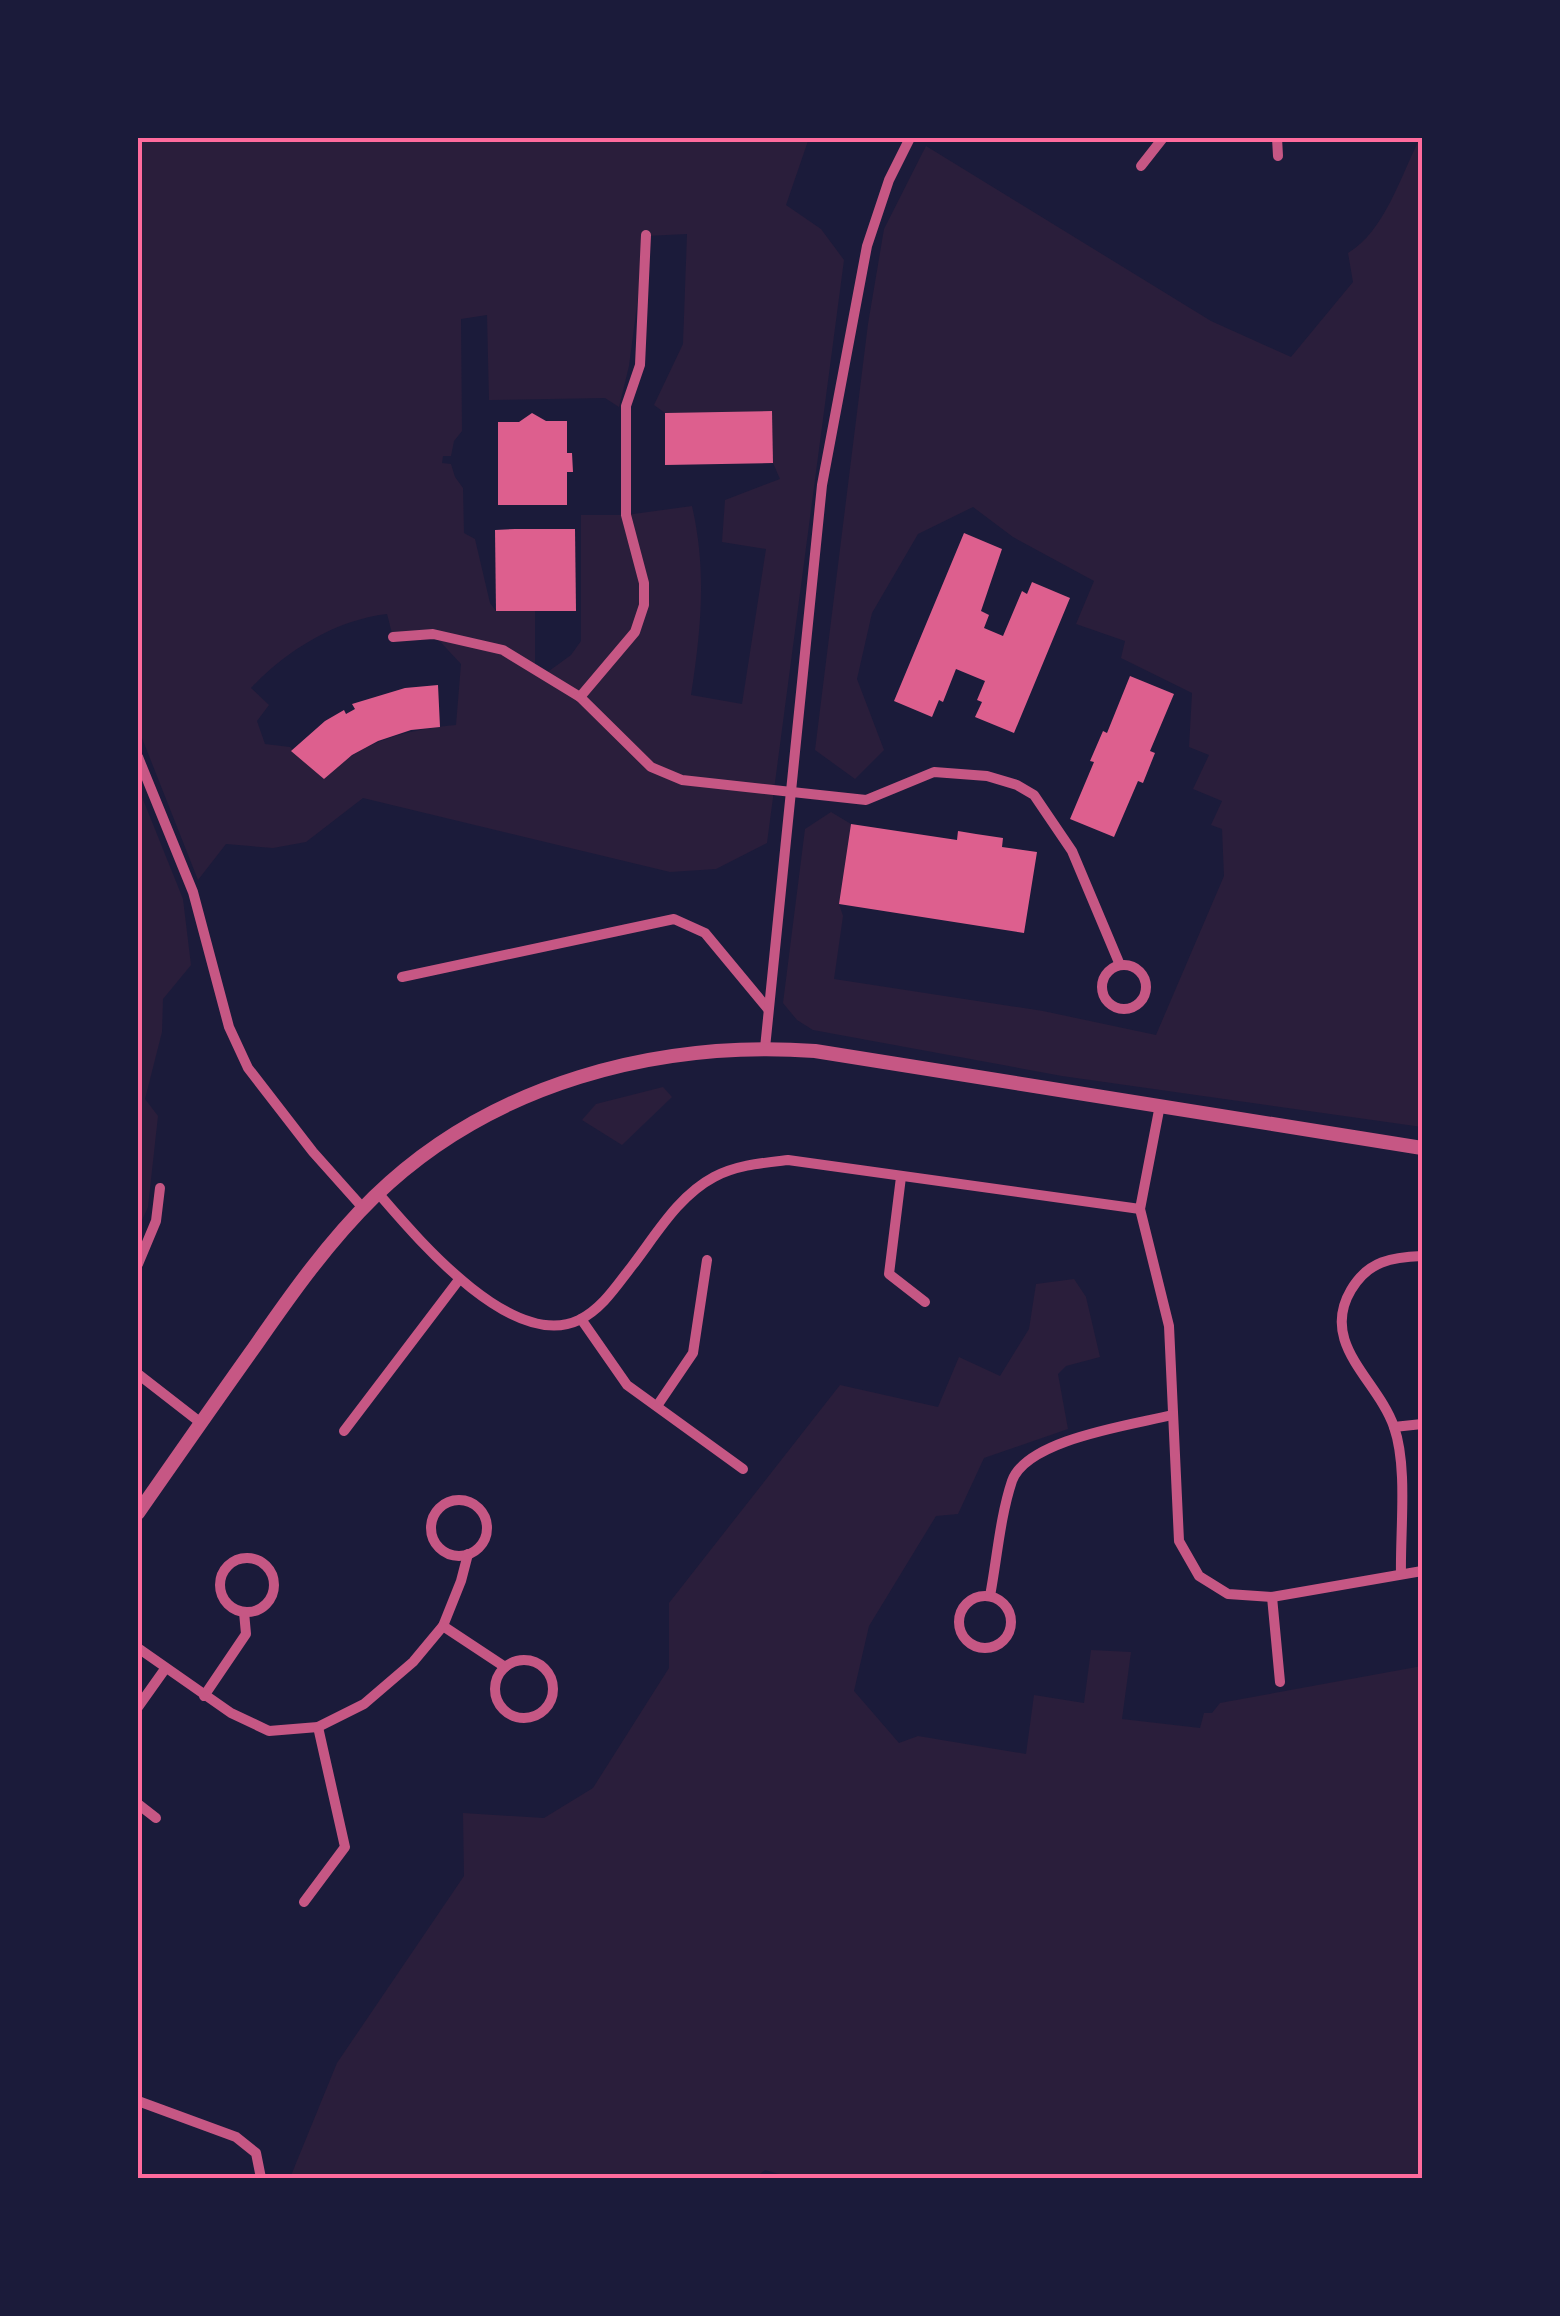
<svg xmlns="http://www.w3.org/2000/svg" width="1560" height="2316" font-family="Commissioner,sans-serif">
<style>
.green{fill:#2a1e3b;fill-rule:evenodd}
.building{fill:#dd5f8e}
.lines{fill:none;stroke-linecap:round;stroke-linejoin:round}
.minor{stroke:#c65784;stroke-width:10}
.tertiary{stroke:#c65784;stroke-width:14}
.neatline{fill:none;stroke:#ff6b9d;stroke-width:4}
</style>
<rect width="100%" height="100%" fill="#1b1b3a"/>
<g class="green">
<path d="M 138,138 L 809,138 L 786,205 L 821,229 L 844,260 L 767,843 L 716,869 L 670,872 L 363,798 L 306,842 L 273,848 L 226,844 L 198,880 L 138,728 ZM 687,234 L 683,344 L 654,405 L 665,413 L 772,412 L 773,463 L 780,479 L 725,500 L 722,542 L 766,549 L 742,704 L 691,695 C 701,630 707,571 692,506 L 626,515 L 581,515 L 581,641 L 571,655 L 545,674 L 535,668 L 535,611 L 496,611 L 490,603 L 475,539 L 464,533 L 463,488 L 455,477 L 451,464 L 442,463 L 443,456 L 451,456 L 454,441 L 462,431 L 461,319 L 487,315 L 489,400 L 605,398 L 619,407 L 629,366 L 646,236 ZM 387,614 L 393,637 L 433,634 L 461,664 L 456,725 C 405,730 361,741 324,779 L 290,747 L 265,744 L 257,721 L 269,705 L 251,688 C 286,651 335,620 387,614 Z"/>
<path d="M 1420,138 L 1422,1127 L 1062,1076 L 813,1030 L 797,1020 L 783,1003 L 805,829 L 831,812 L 851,824 L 839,904 L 843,916 L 834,979 L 1043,1011 L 1156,1035 L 1224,876 L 1222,829 L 1211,825 L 1222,801 L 1193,789 L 1209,755 L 1189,747 L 1192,693 L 1121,658 L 1125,641 L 1076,624 L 1094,581 L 1013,537 L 973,507 L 918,534 L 872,613 L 857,679 L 884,750 L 855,779 L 815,750 L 868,324 L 884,229 L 926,146 L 1211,321 L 1291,357 L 1353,282 L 1348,253 C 1385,231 1401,175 1420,138 Z"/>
<path d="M 138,787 L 183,899 L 191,965 L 163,999 L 162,1032 L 145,1099 L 158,1116 L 148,1207 L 138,1229 Z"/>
<path d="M 663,1087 L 672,1097 L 622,1145 L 582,1120 L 596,1104 Z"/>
<path d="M 1074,1279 L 1086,1297 L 1100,1357 L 1066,1366 L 1058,1374 L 1068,1429 L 984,1458 L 958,1514 L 936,1516 L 869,1626 L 854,1691 L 899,1743 L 918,1736 L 1026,1754 L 1034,1695 L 1084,1703 L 1091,1650 L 1131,1652 L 1122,1719 L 1200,1728 L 1204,1713 L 1212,1713 L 1220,1703 L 1422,1666 L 1422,2178 L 793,2178 L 765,2170 L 755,2178 L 290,2178 L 337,2063 L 464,1876 L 463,1813 L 544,1818 L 593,1788 L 669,1668 L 669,1603 L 840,1385 L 938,1407 L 959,1357 L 1000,1376 L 1029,1329 L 1036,1284 Z"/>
</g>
<g class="building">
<path d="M 772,411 L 773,463 L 665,465 L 665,413 Z"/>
<path d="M 532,413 L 546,421 L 567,421 L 567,453 L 572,453 L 573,472 L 567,472 L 567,505 L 498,505 L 498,422 L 519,422 Z"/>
<path d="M 515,529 L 575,529 L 576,611 L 496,611 L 495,530 Z"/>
<path d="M 964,533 L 1002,549 L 981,611 L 989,615 L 984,628 L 1003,636 L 1022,591 L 1027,594 L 1032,582 L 1070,598 L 1014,733 L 975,717 L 982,702 L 977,700 L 985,681 L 956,669 L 943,702 L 939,700 L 932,717 L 894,701 Z"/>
<path d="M 1130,676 L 1174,694 L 1150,751 L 1155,753 L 1143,783 L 1138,781 L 1114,837 L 1070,819 L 1094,762 L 1090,761 L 1103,731 L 1107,733 Z"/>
<path d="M 438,685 L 440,727 L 411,730 L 378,741 L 352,755 L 324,779 L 291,751 L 325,721 L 344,710 L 346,714 L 355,709 L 352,704 L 405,688 Z"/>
<path d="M 851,824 L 957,840 L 958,831 L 976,834 L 1003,838 L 1002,847 L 1037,852 L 1024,933 L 839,904 Z"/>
</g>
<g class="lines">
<g class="minor">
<path d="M 1277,138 L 1278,156"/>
<path d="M 1141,166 L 1163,138"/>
<path d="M 393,637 L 433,634 L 503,650 L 580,697 L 651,767 L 682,780 L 866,800 L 934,772 L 987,776 L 1017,785 L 1034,795 L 1072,851 L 1120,965"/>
<path d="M 580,697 L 635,632 L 644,605 L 644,583 L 626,515 L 626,406 L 640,365 L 646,235"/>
<path d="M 138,757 L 193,892 L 229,1027 L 248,1068 L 313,1152 L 363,1208"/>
<circle cx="1124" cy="987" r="22"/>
<path d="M 402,977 L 674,919 L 705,933 L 768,1009"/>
<path d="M 765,1048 L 822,485 L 867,246 L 889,180 L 910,138"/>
<path d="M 1160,1105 L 1140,1209 L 1169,1326 L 1179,1541 L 1199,1576 L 1228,1594 L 1272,1597 L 1422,1571"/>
<path d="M 901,1177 L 889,1274 L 925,1302"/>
<path d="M 378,1193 C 416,1237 512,1352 579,1320 C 602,1309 617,1285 632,1266 C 656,1235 678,1196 714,1177 C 737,1165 762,1163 788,1160 L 1140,1209"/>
<path d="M 138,1264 L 156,1221 L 160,1188"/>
<path d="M 581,1319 L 627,1385 L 743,1469"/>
<path d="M 138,1374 L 201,1423"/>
<path d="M 657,1406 L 693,1353 L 707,1260"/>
<path d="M 1394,1427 L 1422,1424"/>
<path d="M 344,1431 L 458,1281"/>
<circle cx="459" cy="1528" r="28"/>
<circle cx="247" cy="1585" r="27"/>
<path d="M 1401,1574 C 1400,1531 1408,1467 1394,1427 C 1378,1380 1319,1344 1351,1290 C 1368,1261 1392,1257 1422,1256"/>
<circle cx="985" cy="1622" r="26"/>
<path d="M 990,1596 C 997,1559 1000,1517 1012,1481 C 1027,1439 1132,1425 1172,1415"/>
<path d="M 1272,1597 L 1280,1682"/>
<path d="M 443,1626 L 505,1667"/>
<path d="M 138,1648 L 231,1713 L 269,1731 L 318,1727 L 364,1704 L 413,1662 L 443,1626 L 461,1581 L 468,1554"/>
<circle cx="524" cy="1689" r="29"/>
<path d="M 204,1696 L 246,1634 L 244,1612"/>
<path d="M 138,1707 L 165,1669"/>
<path d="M 138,1804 L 156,1818"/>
<path d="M 304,1902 L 345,1847 L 318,1727"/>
<path d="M 138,2101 L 236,2137 L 256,2153 L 261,2178"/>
</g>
<path class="tertiary" d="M 138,1513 C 177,1457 216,1401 256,1345 C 292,1293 329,1241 374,1197 C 491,1083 657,1040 815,1051 L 1422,1148"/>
</g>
<rect width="1560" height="2316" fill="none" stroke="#1b1b3a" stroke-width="280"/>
<rect x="140" y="140" width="1280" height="2036" class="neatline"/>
</svg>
